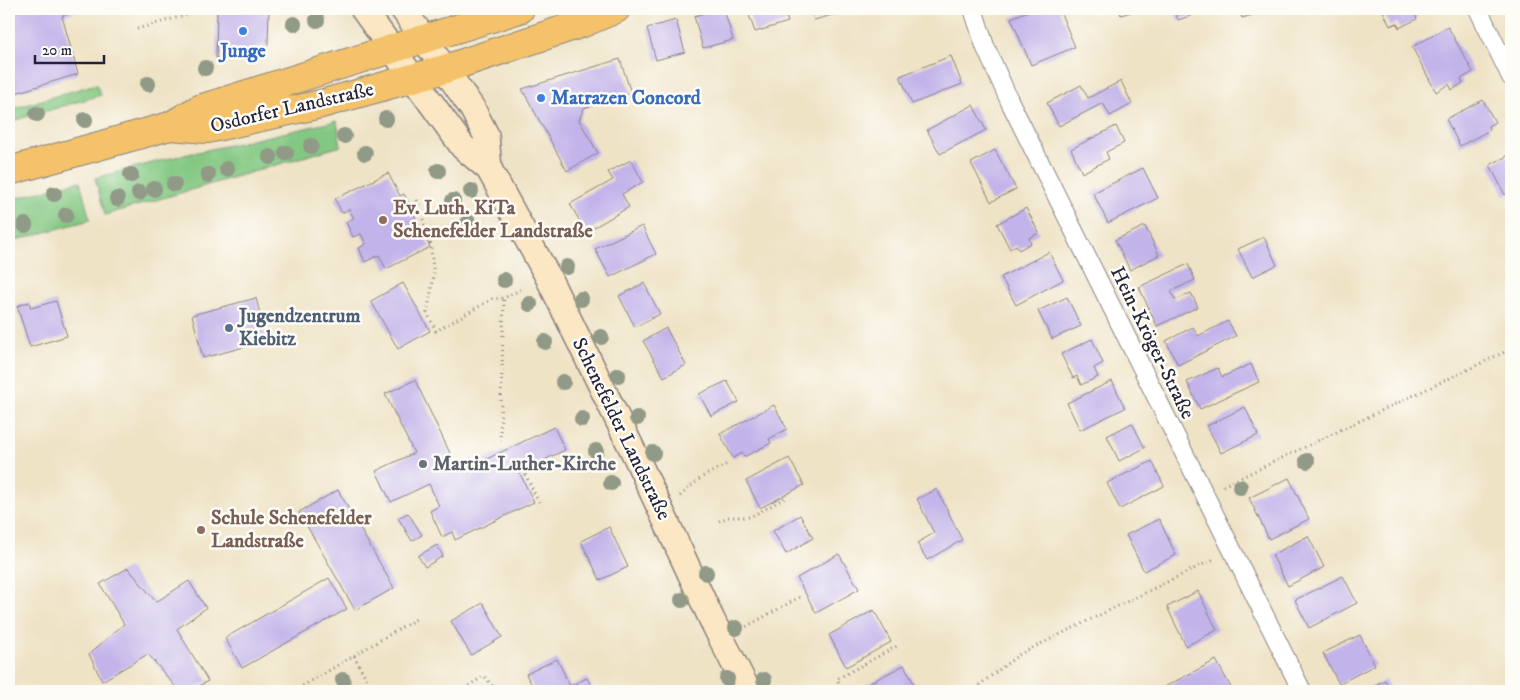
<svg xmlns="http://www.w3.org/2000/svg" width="1520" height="700" font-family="'IM FELL DW Pica',serif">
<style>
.green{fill:#83c882;stroke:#52755e}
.building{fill:#c2b4ea}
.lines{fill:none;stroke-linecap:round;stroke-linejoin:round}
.street-casing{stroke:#888280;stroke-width:20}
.secondary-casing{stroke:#888280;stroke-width:28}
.primary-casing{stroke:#888280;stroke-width:30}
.path{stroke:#888280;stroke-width:3;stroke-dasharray:1 4;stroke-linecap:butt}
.street{stroke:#fff;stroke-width:18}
.secondary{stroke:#fbe7c3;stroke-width:25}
.primary{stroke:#f4c26a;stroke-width:28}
.tree{fill:#919987}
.shop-dot{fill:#3f7fe0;stroke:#fdfcf7;stroke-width:2}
.education-dot{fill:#8d6e63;stroke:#fdfcf7;stroke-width:2}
.service-dot{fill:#5c6f8a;stroke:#fdfcf7;stroke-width:2}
.worship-dot{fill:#6b7280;stroke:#fdfcf7;stroke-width:2}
.labels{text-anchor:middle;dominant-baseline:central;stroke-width:5;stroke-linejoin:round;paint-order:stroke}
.shop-label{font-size:20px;font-weight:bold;fill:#366cbe;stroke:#fdfcf7}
.street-label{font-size:20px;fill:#22223b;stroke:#fdfcf7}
.education-label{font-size:20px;font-weight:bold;fill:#785e54;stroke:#fdfcf7;text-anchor:start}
.service-label{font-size:20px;font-weight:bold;fill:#4e5e75;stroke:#fdfcf7;text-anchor:start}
.worship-label{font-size:20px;font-weight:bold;fill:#5b616d;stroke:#fdfcf7;text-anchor:start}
</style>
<rect width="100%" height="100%" fill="#fdfcf7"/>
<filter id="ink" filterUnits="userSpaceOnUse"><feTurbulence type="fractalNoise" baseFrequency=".02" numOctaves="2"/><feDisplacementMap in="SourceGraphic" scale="10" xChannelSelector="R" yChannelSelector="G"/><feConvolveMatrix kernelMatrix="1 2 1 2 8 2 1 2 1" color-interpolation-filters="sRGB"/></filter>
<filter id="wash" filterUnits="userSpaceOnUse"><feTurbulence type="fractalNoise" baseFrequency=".0096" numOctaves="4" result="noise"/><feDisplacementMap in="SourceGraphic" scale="20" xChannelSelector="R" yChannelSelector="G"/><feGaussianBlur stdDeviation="1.12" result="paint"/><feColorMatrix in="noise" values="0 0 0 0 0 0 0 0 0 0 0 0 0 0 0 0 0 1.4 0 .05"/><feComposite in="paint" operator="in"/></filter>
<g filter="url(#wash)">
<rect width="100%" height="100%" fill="#efe3c6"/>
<g class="green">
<path d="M 96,84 L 101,95 L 9,122 L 9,110 Z"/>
<path d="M 337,121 L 341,146 L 105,215 L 95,178 L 171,158 Z"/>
<path d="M 80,181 L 90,220 L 9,242 L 9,200 Z"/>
</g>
<g id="blocks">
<g class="building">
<path d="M 9,9 L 79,9 L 79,10 L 62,16 L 78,74 L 9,95 Z"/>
<path d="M 217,9 L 269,9 L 268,45 L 216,58 Z"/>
<path d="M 720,9 L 724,9 L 733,40 L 703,48 L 694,16 Z"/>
<path d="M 747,9 L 784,9 L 788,22 L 755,32 Z"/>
<path d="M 811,9 L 854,9 L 814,20 Z"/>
<path d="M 1033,9 L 1059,9 L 1075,47 L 1031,65 L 1011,18 Z"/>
<path d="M 1119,9 L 1141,9 L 1121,15 Z"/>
<path d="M 1174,9 L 1204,9 L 1205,11 L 1178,20 Z"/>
<path d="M 1239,9 L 1273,9 L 1242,18 Z"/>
<path d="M 1382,9 L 1425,9 L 1415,14 L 1417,19 L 1399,28 L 1397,23 L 1390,26 Z"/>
<path d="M 676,20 L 685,52 L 656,60 L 647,28 Z"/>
<path d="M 1448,27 L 1473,72 L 1461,79 L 1463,83 L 1452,90 L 1449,84 L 1436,92 L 1412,47 Z"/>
<path d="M 951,56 L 962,84 L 912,104 L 900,76 Z"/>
<path d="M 620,59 L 631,93 L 584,108 L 579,120 L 598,153 L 567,171 L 522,89 Z"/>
<path d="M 1121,81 L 1132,104 L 1110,116 L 1103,103 L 1059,126 L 1047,103 L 1081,85 L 1088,98 Z"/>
<path d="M 1483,100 L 1495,122 L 1488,126 L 1490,130 L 1460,146 L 1446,119 Z"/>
<path d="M 973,105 L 986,130 L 940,154 L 927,130 Z"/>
<path d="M 1116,126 L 1124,143 L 1106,152 L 1109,159 L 1082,173 L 1071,149 Z"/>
<path d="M 995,150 L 1016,189 L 991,202 L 971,163 Z"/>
<path d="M 1511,154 L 1511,192 L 1505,195 L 1490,165 Z"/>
<path d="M 631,160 L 643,182 L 622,194 L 629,207 L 586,232 L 570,204 L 613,180 L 608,172 Z"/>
<path d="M 1143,168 L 1158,198 L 1108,223 L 1093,193 Z"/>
<path d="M 388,173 L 400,196 L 404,194 L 430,247 L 386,269 L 379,255 L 365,262 L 359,248 L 366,244 L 361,234 L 353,237 L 346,222 L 354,218 L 349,209 L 342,213 L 335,199 Z"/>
<path d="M 1026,208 L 1039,233 L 1029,238 L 1031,243 L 1019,250 L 1016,245 L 1010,249 L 997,224 Z"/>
<path d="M 642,226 L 656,254 L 610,277 L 595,249 Z"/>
<path d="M 1145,226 L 1159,255 L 1130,270 L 1115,240 Z"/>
<path d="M 1264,237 L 1277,265 L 1252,277 L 1238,249 Z"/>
<path d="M 1049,252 L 1063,280 L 1016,305 L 1001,277 Z"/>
<path d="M 1188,264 L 1195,280 L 1171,291 L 1175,300 L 1191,293 L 1198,307 L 1157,326 L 1139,287 Z"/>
<path d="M 403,283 L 430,331 L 398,349 L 371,301 Z"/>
<path d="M 644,283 L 660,314 L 635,327 L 619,296 Z"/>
<path d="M 1067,297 L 1081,326 L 1052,339 L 1038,311 Z"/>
<path d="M 256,298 L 267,341 L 203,358 L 192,315 Z"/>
<path d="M 56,301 L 67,336 L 30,347 L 17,306 L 29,302 L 31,308 Z"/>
<path d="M 1228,321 L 1236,336 L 1178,365 L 1166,341 L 1193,327 L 1198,336 Z"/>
<path d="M 666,328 L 686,365 L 664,377 L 643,341 Z"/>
<path d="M 1092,339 L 1103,363 L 1094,368 L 1098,377 L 1081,385 L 1077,376 L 1073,378 L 1061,354 Z"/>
<path d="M 1251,364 L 1259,382 L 1200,409 L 1187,382 L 1218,368 L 1222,377 Z"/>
<path d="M 415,380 L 459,472 L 554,427 L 565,450 L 519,472 L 534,502 L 455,540 L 452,532 L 442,537 L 430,511 L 439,506 L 429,484 L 391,502 L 376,471 L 414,453 L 385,394 Z"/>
<path d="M 727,381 L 739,402 L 711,416 L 699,394 Z"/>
<path d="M 1112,381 L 1125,408 L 1080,430 L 1067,403 Z"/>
<path d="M 774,405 L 787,429 L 769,439 L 771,443 L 744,457 L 742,453 L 733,458 L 720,434 Z"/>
<path d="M 1245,407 L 1258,435 L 1221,453 L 1207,426 Z"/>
<path d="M 1132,423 L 1145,448 L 1119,461 L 1107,436 Z"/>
<path d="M 789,458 L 804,485 L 760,508 L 746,481 Z"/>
<path d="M 1152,461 L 1164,486 L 1120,509 L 1107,483 Z"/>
<path d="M 1289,478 L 1309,519 L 1269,539 L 1249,498 Z"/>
<path d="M 937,489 L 962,540 L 927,560 L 917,543 L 934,533 L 917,499 Z"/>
<path d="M 338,490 L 394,588 L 355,610 L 299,512 Z"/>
<path d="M 408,513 L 422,535 L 412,541 L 398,518 Z"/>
<path d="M 800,515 L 813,538 L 786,554 L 773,531 Z"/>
<path d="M 1159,519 L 1176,555 L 1144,571 L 1126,535 Z"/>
<path d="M 609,527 L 628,567 L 600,580 L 581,541 Z"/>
<path d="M 1308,536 L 1324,567 L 1288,586 L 1272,555 Z"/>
<path d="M 437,545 L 443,556 L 425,567 L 418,556 Z"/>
<path d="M 839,554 L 859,589 L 816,613 L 797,578 Z"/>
<path d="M 128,568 L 156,602 L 189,581 L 206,608 L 177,629 L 208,681 L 190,691 L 179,691 L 148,654 L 102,681 L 89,654 L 124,624 L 100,584 Z"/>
<path d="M 1343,576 L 1357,603 L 1309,628 L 1295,600 Z"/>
<path d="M 329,578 L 347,609 L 242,668 L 225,638 Z"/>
<path d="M 1198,591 L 1217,630 L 1186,646 L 1167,607 Z"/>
<path d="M 483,603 L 502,637 L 471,655 L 451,621 Z"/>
<path d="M 874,610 L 891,642 L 846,667 L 829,635 Z"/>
<path d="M 1360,635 L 1375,665 L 1339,684 L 1323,653 Z"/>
<path d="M 557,659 L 570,686 L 587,678 L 594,691 L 571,691 L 570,690 L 568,691 L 535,691 L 526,674 Z"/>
<path d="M 1216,660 L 1233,691 L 1157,691 Z"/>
<path d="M 904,665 L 918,691 L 860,691 L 858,689 Z"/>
<path d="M 1385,680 L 1391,691 L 1364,691 Z"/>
</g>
</g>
</g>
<g filter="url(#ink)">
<use href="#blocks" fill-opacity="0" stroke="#888280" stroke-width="1"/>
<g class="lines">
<g class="street-casing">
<g id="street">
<path d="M 973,9 L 985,46 L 1010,102 L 1302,691"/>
<path d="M 1478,9 L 1511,77"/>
</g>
</g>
<g class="secondary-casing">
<g id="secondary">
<path d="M 363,9 L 463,147 L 489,169 L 547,275 L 636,457 L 712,620 L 748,691"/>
<path d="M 403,9 L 472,108 L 486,135 L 489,169"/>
</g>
</g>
<g class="primary-casing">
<g id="primary">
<path d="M 170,126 L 207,129 L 321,104 L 445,69 L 583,23 L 616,9"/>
<path d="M 9,171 L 170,126 L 199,109 L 520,9"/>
</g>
</g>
<g class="path">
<path d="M 137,29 L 186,15"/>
<path d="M 417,200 L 430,242 L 434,276 L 427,313 L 436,331 L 492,299 L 504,298 L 524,288"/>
<path d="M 500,441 L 504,298"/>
<path d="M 523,470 L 539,502"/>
<path d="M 1223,486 L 1511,349"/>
<path d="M 680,496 L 702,477 L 729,463"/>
<path d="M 719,521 L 728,517 L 750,517 L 785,498"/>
<path d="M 742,629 L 800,597"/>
<path d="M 354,656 L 373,691"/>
<path d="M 29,691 L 81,685 L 116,691"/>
<path d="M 294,691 L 416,619"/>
<path d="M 460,691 L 484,676 L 497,691"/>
<path d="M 843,691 L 837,679 L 899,645"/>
<path d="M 971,691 L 1020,654 L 1216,558"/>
</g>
<use href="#street" class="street"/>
<use href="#secondary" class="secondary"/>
<use href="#primary" class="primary"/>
</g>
<g class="tree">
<circle cx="317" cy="20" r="8"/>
<circle cx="294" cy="24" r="8"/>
<circle cx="205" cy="68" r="8"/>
<circle cx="148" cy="84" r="8"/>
<circle cx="37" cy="114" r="8"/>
<circle cx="386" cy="119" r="8"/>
<circle cx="85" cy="120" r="8"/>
<circle cx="344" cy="136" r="8"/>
<circle cx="311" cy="146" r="8"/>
<circle cx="286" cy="153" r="8"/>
<circle cx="365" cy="153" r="8"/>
<circle cx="270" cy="157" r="8"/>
<circle cx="227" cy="169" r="8"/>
<circle cx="438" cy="171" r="8"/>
<circle cx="131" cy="175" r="8"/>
<circle cx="208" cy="175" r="8"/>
<circle cx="174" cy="184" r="8"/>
<circle cx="154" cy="189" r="8"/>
<circle cx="471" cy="191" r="8"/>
<circle cx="139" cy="193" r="8"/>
<circle cx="54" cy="194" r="8"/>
<circle cx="117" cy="199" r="8"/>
<circle cx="453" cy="201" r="8"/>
<circle cx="66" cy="215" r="8"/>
<circle cx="468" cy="222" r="8"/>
<circle cx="25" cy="225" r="8"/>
<circle cx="567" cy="267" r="8"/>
<circle cx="504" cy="280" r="8"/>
<circle cx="581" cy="299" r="8"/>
<circle cx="530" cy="304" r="8"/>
<circle cx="601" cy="337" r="8"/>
<circle cx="545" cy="342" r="8"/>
<circle cx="618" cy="375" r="8"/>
<circle cx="563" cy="382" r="8"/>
<circle cx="637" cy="418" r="8"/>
<circle cx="582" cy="419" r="8"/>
<circle cx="596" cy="451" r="8"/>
<circle cx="653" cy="453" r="8"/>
<circle cx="1307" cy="461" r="8"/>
<circle cx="611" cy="483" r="8"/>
<circle cx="1240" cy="487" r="8"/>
<circle cx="706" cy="573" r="8"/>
<circle cx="682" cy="600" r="8"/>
<circle cx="736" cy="628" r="8"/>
<circle cx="727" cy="679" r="8"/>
<circle cx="343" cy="680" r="8"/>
<circle cx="764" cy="680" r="8"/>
</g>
</g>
<g class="shop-dot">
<circle cx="243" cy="31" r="5"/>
<circle cx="541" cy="98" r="5"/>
</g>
<g class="education-dot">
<circle cx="383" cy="220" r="5"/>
<circle cx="201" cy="530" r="5"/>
</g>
<circle class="service-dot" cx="229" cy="328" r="5"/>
<circle class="worship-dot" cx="423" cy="464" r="5"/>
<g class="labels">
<g class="shop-label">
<text x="243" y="51">Junge</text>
<text x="551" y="98" text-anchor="start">Matrazen Concord</text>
</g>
<g class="street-label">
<text transform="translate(292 108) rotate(-13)">Osdorfer Landstraße</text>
<text transform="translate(1152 343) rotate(64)">Hein-Kröger-Straße</text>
<text transform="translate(621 429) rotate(64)">Schenefelder Landstraße</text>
</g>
<g class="education-label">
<text x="393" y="208">Ev. Luth. KiTa<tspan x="393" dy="23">Schenefelder Landstraße</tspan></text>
<text x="211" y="518">Schule Schenefelder<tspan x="211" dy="23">Landstraße</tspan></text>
</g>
<g class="service-label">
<text x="239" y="316">Jugendzentrum<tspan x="239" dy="23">Kiebitz</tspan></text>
</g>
<g class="worship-label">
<text x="433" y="464">Martin-Luther-Kirche</text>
</g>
</g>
<rect width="1520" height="700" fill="none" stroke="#fdfcf7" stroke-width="30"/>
<path d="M35 55v8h69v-8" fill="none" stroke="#22223b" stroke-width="2.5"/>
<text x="42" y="55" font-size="15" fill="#22223b" stroke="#fdfcf7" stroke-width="4" paint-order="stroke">20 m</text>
</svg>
